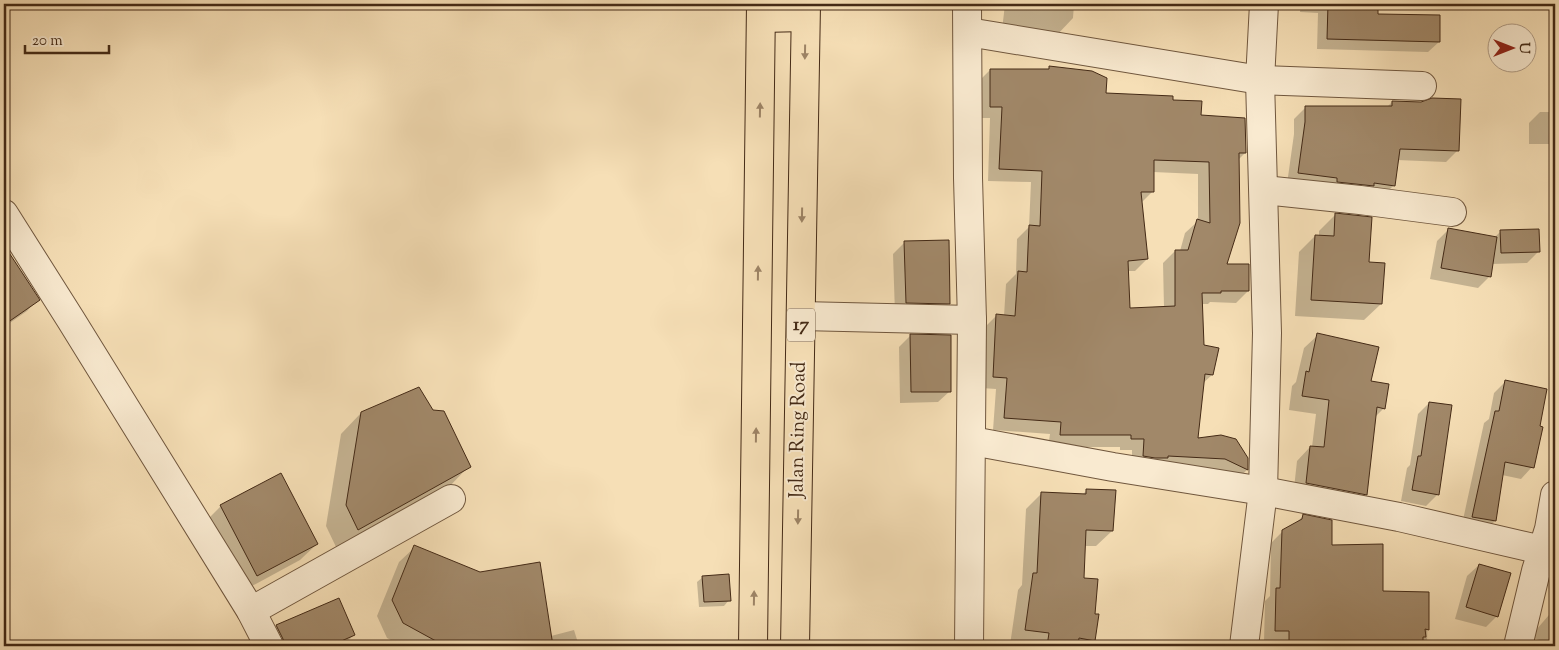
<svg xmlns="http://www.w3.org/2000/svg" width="1559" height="650" font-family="'Sorts Mill Goudy',serif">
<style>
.shadow{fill:#0003;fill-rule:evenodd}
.building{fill:#a18869;stroke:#442a16;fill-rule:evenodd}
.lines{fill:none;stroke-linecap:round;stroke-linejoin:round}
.minor-casing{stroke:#70573e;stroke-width:30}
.trunk-casing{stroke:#442a16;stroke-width:30}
.minor{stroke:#f9ead0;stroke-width:28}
.trunk{stroke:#f6dfb6;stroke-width:28}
.oneway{fill:#9d8466}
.labels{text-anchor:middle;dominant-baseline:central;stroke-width:4;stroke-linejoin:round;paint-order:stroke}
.shield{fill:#f9ead0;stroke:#7a644e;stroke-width:1}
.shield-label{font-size:19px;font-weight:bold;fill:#442a16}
.street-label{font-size:20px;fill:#442a16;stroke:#f9ead0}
</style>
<rect width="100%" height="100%" fill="#f6dfb6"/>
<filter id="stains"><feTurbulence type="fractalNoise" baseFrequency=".004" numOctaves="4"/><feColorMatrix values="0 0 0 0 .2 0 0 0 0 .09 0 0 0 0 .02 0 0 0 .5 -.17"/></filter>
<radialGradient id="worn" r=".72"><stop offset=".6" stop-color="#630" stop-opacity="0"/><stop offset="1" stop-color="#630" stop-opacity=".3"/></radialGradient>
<g class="shadow">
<path d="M 1005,4 L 1074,4 L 1073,18 L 1057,35 L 1002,30 Z"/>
<path d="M 1301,4 L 1368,4 L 1368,10 L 1377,15 L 1439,42 L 1428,52 L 1317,49 L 1318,13 L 1300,12 Z"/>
<path d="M 1050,68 L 1104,95 L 1172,101 L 1200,116 L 1245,153 L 1238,160 L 1225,265 L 1248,291 L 1236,303 L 1210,302 L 1208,304 L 1201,304 L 1203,346 L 1212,375 L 1202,384 L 1196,439 L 1247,459 L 1247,470 L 1235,481 L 1132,468 L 1132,450 L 1120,450 L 1120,447 L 1048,447 L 1050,434 L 993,430 L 996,389 L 981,388 L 984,328 L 996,316 L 1004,316 L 1006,284 L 1016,274 L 1017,239 L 1029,227 L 1031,182 L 988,181 L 990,118 L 978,118 L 978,82 L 990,70 L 1047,70 ZM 1153,172 L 1198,174 L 1198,221 L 1185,233 L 1180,251 L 1175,251 L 1163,263 L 1164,308 L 1129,310 L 1127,271 L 1135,271 L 1147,259 L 1141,203 L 1153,191 Z"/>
<path d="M 1392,102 L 1458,150 L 1446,162 L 1397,160 L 1394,185 L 1382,197 L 1287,184 L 1294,134 L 1294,119 L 1305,108 L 1386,108 Z"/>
<path d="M 1540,112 L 1555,112 L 1555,144 L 1529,144 L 1529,123 Z"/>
<path d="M 1336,214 L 1368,263 L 1381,304 L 1364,320 L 1295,316 L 1299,252 L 1315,236 L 1319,236 L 1319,231 Z"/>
<path d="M 1448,230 L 1494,238 L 1501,231 L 1538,252 L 1527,263 L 1492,264 L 1489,277 L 1478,288 L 1430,279 L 1437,241 Z"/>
<path d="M 905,242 L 949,303 L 938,315 L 895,314 L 893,254 Z"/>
<path d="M 14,262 L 38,299 L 27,311 L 4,327 L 4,269 Z"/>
<path d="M 911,335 L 950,391 L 938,402 L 900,403 L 899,347 Z"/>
<path d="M 1318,335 L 1384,408 L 1374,418 L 1366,494 L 1352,508 L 1293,497 L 1297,461 L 1310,447 L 1312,447 L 1316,414 L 1289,410 L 1292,386 L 1296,382 L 1304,348 Z"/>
<path d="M 1506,381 L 1532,467 L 1521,479 L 1502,475 L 1495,521 L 1483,532 L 1461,529 L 1484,423 L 1489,419 L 1494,393 Z"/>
<path d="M 1429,403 L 1438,494 L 1426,506 L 1401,501 L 1407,468 L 1410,465 L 1418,414 Z"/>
<path d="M 361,413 L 469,466 L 449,487 L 337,549 L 326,526 L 341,434 Z"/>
<path d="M 1087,490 L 1112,531 L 1096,546 L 1084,546 L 1083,579 L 1093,615 L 1094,640 L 1087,646 L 1010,645 L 1018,590 L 1022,585 L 1026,509 L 1042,493 L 1082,495 Z"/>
<path d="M 221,506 L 317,544 L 300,560 L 241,592 L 205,522 Z"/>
<path d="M 1303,516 L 1330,546 L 1382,592 L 1428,593 L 1427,646 L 1278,646 L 1278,642 L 1264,642 L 1265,601 L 1270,596 L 1271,543 L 1283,531 L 1293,526 Z"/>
<path d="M 415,547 L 551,636 L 574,630 L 579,646 L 484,646 L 472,601 L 453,646 L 402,646 L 387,638 L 377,616 L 399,562 Z"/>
<path d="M 1479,565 L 1497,616 L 1486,627 L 1455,619 L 1467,576 Z"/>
<path d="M 703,577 L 729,600 L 724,606 L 699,607 L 697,582 Z"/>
<path d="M 338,599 L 354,635 L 342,646 L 270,646 L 265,638 L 277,626 Z"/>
<path d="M 1555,608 L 1555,640 L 1552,644 L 1530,637 Z"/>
</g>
<g class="building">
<path d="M 1328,4 L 1369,4 L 1369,8 L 1378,9 L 1378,14 L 1440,15 L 1440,42 L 1327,39 Z"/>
<path d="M 1049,66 L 1092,71 L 1107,78 L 1106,93 L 1173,96 L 1173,100 L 1202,101 L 1201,115 L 1245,118 L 1246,153 L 1239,153 L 1240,223 L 1227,264 L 1249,264 L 1249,291 L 1221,291 L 1221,293 L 1202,293 L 1204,345 L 1219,348 L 1213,375 L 1205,374 L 1198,438 L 1221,435 L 1236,439 L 1248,458 L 1248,470 L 1225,459 L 1168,456 L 1168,458 L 1155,458 L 1143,456 L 1144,439 L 1131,439 L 1131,435 L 1060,435 L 1061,422 L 1004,418 L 1007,378 L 993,377 L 996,314 L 1015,316 L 1018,271 L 1027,272 L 1029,225 L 1040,226 L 1042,171 L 999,169 L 1002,107 L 990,107 L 990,69 L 1049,69 ZM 1154,160 L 1209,162 L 1210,223 L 1197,219 L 1188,250 L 1175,250 L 1175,306 L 1130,308 L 1128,261 L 1148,259 L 1141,192 L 1154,192 Z"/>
<path d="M 1432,98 L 1461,99 L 1459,151 L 1400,149 L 1395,186 L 1374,183 L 1374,186 L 1337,182 L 1337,178 L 1298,173 L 1305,122 L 1305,106 L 1392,106 L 1392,101 L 1421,102 Z"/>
<path d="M 1335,213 L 1372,217 L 1369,262 L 1385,263 L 1382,304 L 1311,300 L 1315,235 L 1334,236 Z"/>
<path d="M 1448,228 L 1497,237 L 1491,277 L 1441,268 Z"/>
<path d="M 1539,229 L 1540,252 L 1501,253 L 1500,230 Z"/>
<path d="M 949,240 L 950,304 L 906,303 L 904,241 Z"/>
<path d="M 4,245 L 40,300 L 4,325 Z"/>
<path d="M 1317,333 L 1379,347 L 1371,381 L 1389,384 L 1385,409 L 1377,407 L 1367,495 L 1306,483 L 1310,446 L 1324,447 L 1329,400 L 1302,396 L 1306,371 L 1309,372 Z"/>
<path d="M 910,334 L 951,335 L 951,392 L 911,392 Z"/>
<path d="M 1505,380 L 1547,389 L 1540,426 L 1543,427 L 1534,468 L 1505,462 L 1496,521 L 1472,517 L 1495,411 L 1499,411 Z"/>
<path d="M 419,387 L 433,410 L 444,411 L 471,467 L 358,530 L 346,505 L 361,412 Z"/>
<path d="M 1429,402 L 1452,405 L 1439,495 L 1412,490 L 1418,456 L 1421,456 Z"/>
<path d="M 281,473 L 318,544 L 257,576 L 220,505 Z"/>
<path d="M 1086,489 L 1116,490 L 1113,531 L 1086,530 L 1084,578 L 1098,579 L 1095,614 L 1099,614 L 1095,641 L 1079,638 L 1078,646 L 1047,646 L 1049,633 L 1025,630 L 1033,573 L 1037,573 L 1041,492 L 1086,494 Z"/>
<path d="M 1303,514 L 1332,520 L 1332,545 L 1383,544 L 1383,591 L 1429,592 L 1429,630 L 1425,629 L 1426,637 L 1423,637 L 1423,646 L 1289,646 L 1289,631 L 1275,631 L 1276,588 L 1280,588 L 1282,530 L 1302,519 Z"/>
<path d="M 414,545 L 480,572 L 540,562 L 553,646 L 445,646 L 403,623 L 392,600 Z"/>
<path d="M 1479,564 L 1511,573 L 1498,617 L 1466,607 Z"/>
<path d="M 729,574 L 731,601 L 704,602 L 702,576 Z"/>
<path d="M 339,598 L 355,635 L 330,646 L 285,646 L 283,639 L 276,625 Z"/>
</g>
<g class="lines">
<g class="minor-casing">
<g id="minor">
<path d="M 967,4 L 968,178 L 972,320 L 969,646"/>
<path d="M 968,32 L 1260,80 L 1422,86"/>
<path d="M 1264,190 L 1360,200 L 1452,212"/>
<path d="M 4,214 L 71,320 L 251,611 L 269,646"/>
<path d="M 801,316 L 972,320"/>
<path d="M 972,441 L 1113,467 L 1263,491 L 1399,517 L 1542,550"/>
<path d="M 251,611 L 451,499"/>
<path d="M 1244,646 L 1263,491 L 1267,333 L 1260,80 L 1264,4"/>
<path d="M 1518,646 L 1536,571 L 1549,529 L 1555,495"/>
</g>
</g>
<g class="trunk-casing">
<g id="trunk">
<path d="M 761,18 L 805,17"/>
<path d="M 753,646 L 761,4"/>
<path d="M 795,646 L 806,4"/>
</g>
</g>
<use href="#minor" class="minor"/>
<use href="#trunk" class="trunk"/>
</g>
<defs><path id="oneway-solid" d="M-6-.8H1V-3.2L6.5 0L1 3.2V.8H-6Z" transform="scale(1.25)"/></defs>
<g class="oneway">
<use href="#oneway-solid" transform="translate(805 52) rotate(91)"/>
<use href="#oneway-solid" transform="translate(760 110) rotate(-89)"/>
<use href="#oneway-solid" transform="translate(802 215) rotate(91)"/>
<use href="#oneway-solid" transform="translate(758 273) rotate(-89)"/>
<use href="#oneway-solid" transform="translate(756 435) rotate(-89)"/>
<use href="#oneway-solid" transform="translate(798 517) rotate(91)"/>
<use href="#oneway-solid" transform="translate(754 598) rotate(-89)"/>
</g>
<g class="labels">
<rect class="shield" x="787" y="308.5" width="28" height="33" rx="4"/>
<g class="shield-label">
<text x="801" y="325">17</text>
</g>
<g class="street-label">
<text transform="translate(799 430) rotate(-89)">Jalan Ring Road</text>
</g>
</g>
<rect width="1559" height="650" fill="none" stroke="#f6dfb6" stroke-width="20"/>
<rect x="5" y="5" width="1549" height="640" fill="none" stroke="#442a16" stroke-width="2.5"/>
<rect x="10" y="10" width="1539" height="630" fill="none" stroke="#442a16"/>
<g transform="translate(1512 48) rotate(90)"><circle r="24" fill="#f9ead0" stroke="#b19d86"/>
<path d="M0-4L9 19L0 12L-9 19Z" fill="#8f2418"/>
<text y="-8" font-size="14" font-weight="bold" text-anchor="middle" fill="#442a16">U</text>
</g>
<path d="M25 45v8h84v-8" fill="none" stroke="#442a16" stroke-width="2.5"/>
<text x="32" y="45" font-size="15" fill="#442a16" stroke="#f9ead0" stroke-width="4" paint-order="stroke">20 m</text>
<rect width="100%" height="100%" filter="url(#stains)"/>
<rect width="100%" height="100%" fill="url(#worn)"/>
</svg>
